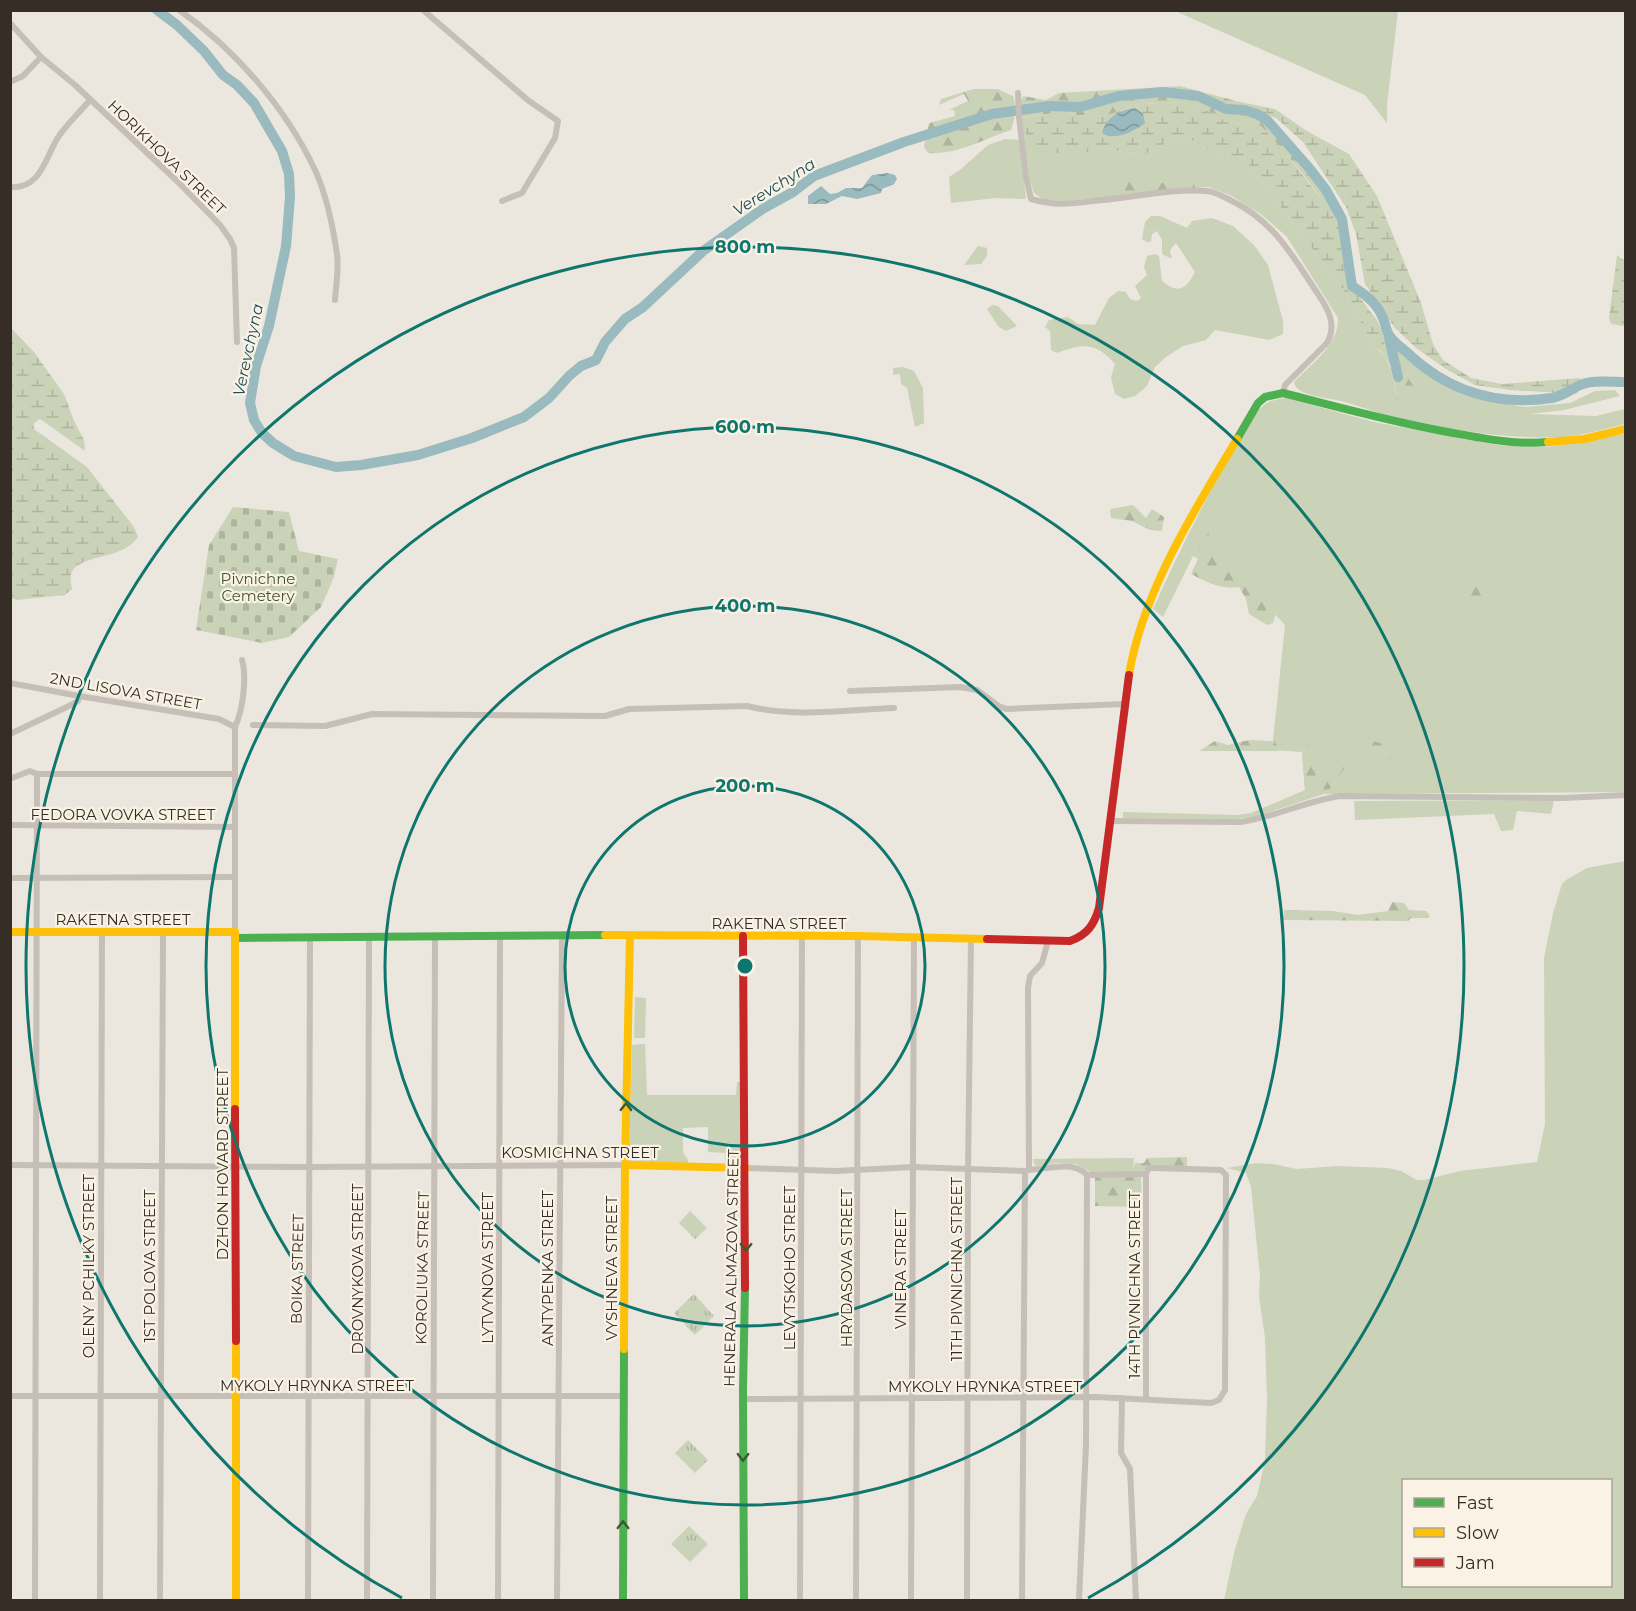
<svg xmlns="http://www.w3.org/2000/svg" width="1636" height="1611" font-family="Montserrat,sans-serif">
<style>
.green{fill:#cad2b8;fill-rule:evenodd}
.forest{fill:url(#forest-firs)}
.wetland{fill:url(#wetland-marsh)}
.cemetery{fill:url(#cemetery-stones)}
.park{fill:url(#park-tufts)}
.water{fill:url(#water-waves)}
.lines{fill:none;stroke-linecap:round;stroke-linejoin:round}
.river{stroke:#99babe;stroke-width:10}
.street{stroke:#c5bfb7;stroke-width:6}
.fast{stroke:#4caf50;stroke-width:8}
.slow{stroke:#ffc107;stroke-width:8}
.jam{stroke:#c62828;stroke-width:8}
.oneway{stroke:#3d5a35}
.ring{fill:none;stroke:#0f766e;stroke-width:3}
.labels{text-anchor:middle;dominant-baseline:central;stroke-width:4.5;stroke-linejoin:round;paint-order:stroke}
.street-label{font-size:15px;fill:#352d26;stroke:#faf3e5}
.park-label{font-size:15px;fill:#3f5429;stroke:#faf3e5}
.water-label{font-size:16px;font-style:italic;fill:#1a4d58;stroke:#faf3e5}
.centre{fill:#0f766e;stroke:#faf3e5;stroke-width:3}
.ring-label{font-size:18px;text-anchor:middle;font-weight:bold;fill:#0f766e;stroke:#faf3e5;stroke-width:4.5;stroke-linejoin:round;paint-order:stroke}
</style>
<defs>
<pattern id="forest-firs" width="22" height="20" patternUnits="userSpaceOnUse" patternTransform="scale(1.5)"><rect width="22" height="20" fill="#cad2b8"/><path d="M5 1l3.5 6h-7zM16 11l3.5 6h-7z" fill="#aeb59e"/></pattern>
<pattern id="wetland-marsh" width="20" height="14" patternUnits="userSpaceOnUse" patternTransform="scale(1.5)"><rect width="20" height="14" fill="#cad2b8"/><path d="M1 5h8M5 5V1M11 12h8M15 12V8" fill="none" stroke="#aeb59e"/></pattern>
<pattern id="cemetery-stones" width="16" height="16" patternUnits="userSpaceOnUse" patternTransform="scale(1.5)"><rect width="16" height="16" fill="#cad2b8"/><path d="M2 7V4a2 2 0 0 1 4 0v3zM10 15v-3a2 2 0 0 1 4 0v3z" fill="#aeb59e"/></pattern>
<pattern id="park-tufts" width="24" height="20" patternUnits="userSpaceOnUse" patternTransform="scale(1.5)"><rect width="24" height="20" fill="#cad2b8"/><path d="M3 7l-1-3M5 7V3M7 7l1-3M15 17l-1-3M17 17v-4M19 17l1-3" fill="none" stroke="#aeb59e"/></pattern>
<pattern id="water-waves" width="16" height="10" patternUnits="userSpaceOnUse" patternTransform="scale(1.5)"><rect width="16" height="10" fill="#99babe"/><path d="M0 5q4-4 8 0t8 0" fill="none" stroke="#7e989a"/></pattern>
</defs>
<rect width="100%" height="100%" fill="#ece7de"/>
<g class="green">
<path d="M 1175,11 L 1398,11 L 1387,105 L 1387,123 L 1365,95 Z"/>
<path d="M 1022,118 L 1080,155 L 1103,146 L 1124,153 L 1146,154 L 1172,139 L 1187,136 C 1207,152 1219,155 1244,158 L 1343,289 L 1373,345 C 1392,359 1393,377 1397,399 L 1407,376 L 1418,365 L 1444,383 L 1474,398 L 1525,407 L 1570,403 L 1595,391 L 1615,390 L 1620,396 L 1564,410 L 1530,414 L 1596,416 L 1625,409 L 1625,424 C 1605,429 1584,435 1563,437 C 1506,440 1445,429 1390,416 C 1373,412 1358,405 1341,401 C 1329,398 1295,396 1294,382 C 1311,364 1339,345 1338,318 L 1287,237 L 1262,215 L 1232,196 L 1209,187 L 1145,190 L 1148,193 L 1068,201 L 1044,200 L 1034,193 L 1029,178 Z"/>
<path d="M 1005,139 L 1020,140 L 1026,199 L 996,198 L 951,203 L 949,177 L 961,169 L 988,145 Z"/>
<path d="M 1151,216 L 1160,216 L 1187,228 L 1192,221 L 1212,218 L 1233,226 L 1254,245 L 1268,265 L 1283,321 L 1283,334 L 1269,340 L 1215,330 L 1206,340 L 1183,346 L 1166,357 L 1155,367 L 1147,386 L 1135,396 L 1124,399 L 1115,394 L 1111,377 L 1115,364 C 1096,342 1083,343 1057,353 L 1051,350 L 1050,331 L 1045,327 L 1049,320 L 1068,317 L 1078,324 L 1095,325 L 1109,298 L 1118,291 L 1126,292 L 1130,299 L 1137,301 L 1141,298 L 1135,286 L 1147,275 L 1144,267 L 1147,256 L 1155,254 L 1159,256 L 1162,281 C 1178,294 1186,290 1195,272 L 1176,243 L 1170,250 L 1172,259 L 1162,254 L 1162,240 L 1157,231 L 1152,234 L 1151,242 L 1147,242 L 1142,239 L 1145,222 Z"/>
<path d="M 978,246 L 987,248 L 987,256 L 981,264 L 964,265 Z"/>
<path d="M 992,305 L 998,306 L 1017,326 L 1006,331 L 998,326 L 987,309 Z"/>
<path d="M 903,367 L 914,371 L 923,388 L 924,423 L 915,427 L 907,388 L 901,384 L 900,374 L 893,375 L 893,368 Z"/>
<path d="M 1286,398 L 1374,422 L 1504,446 L 1546,447 L 1625,434 L 1625,792 L 1324,794 L 1257,816 L 1237,819 L 1123,818 L 1123,812 L 1237,815 L 1251,813 L 1305,790 L 1302,752 L 1272,750 L 1285,625 L 1249,587 L 1193,556 L 1163,617 L 1153,609 C 1179,552 1206,496 1238,443 C 1246,431 1253,414 1264,405 C 1270,400 1279,399 1286,398 Z"/>
<path d="M 1554,800 L 1551,814 L 1517,811 L 1513,830 L 1501,831 L 1494,814 L 1355,820 L 1354,801 Z"/>
<path d="M 1625,861 L 1625,1600 L 1224,1600 L 1235,1549 L 1246,1514 L 1257,1496 L 1265,1460 L 1267,1399 L 1265,1338 L 1259,1297 L 1260,1276 L 1251,1187 L 1246,1173 L 1227,1168 L 1256,1163 L 1273,1164 L 1297,1169 L 1337,1166 L 1388,1168 L 1401,1171 L 1417,1180 L 1424,1180 L 1460,1171 L 1537,1162 L 1545,1124 L 1544,958 L 1553,913 L 1562,884 L 1566,880 L 1587,868 ZM 1404,1480 L 1610,1480 L 1610,1586 L 1404,1586 Z"/>
<path d="M 635,997 L 646,998 L 645,1038 L 634,1038 Z"/>
<path d="M 645,1044 L 647,1095 L 736,1095 L 737,1082 L 741,1082 L 741,1164 L 725,1164 L 725,1153 L 708,1152 L 708,1127 L 683,1128 L 683,1152 L 688,1160 L 688,1164 L 629,1162 L 632,1045 Z"/>
<path d="M 1134,1158 L 1133,1170 L 1130,1173 L 1092,1173 L 1076,1164 L 1056,1163 L 1037,1166 L 1034,1164 L 1033,1159 Z"/>
</g>
<g class="forest">
<path d="M 1180,86 L 1236,101 L 1238,106 L 1233,107 L 1216,101 L 1218,106 L 1247,116 L 1256,117 L 1276,130 L 1328,198 L 1340,229 C 1319,191 1290,157 1261,126 L 1226,122 L 1214,113 L 1183,102 L 1140,104 L 1102,117 L 1054,113 L 1020,118 L 1020,103 L 1023,96 L 1046,100 L 1059,93 Z"/>
<path d="M 973,89 L 998,89 L 1013,96 C 1017,108 1015,119 1011,130 C 983,139 958,155 928,153 L 924,147 L 929,123 L 955,116 L 954,110 L 949,110 L 968,101 L 964,94 L 939,105 L 941,99 Z"/>
<path d="M 1130,174 L 1134,175 L 1138,182 L 1136,192 L 1126,191 L 1117,185 L 1121,178 Z"/>
<path d="M 1189,180 L 1194,184 L 1195,188 L 1148,193 L 1144,190 L 1154,184 Z"/>
<path d="M 1386,341 L 1393,342 L 1418,365 L 1407,376 L 1421,398 L 1405,405 L 1397,399 L 1392,368 L 1381,351 Z"/>
<path d="M 1133,505 L 1146,518 L 1152,509 L 1164,517 L 1162,531 L 1150,530 L 1132,521 L 1111,518 L 1110,509 Z"/>
<path d="M 1208,531 L 1212,556 L 1217,558 L 1225,550 L 1276,612 L 1273,623 L 1267,625 L 1249,614 L 1246,599 L 1239,587 C 1222,590 1206,582 1191,574 L 1198,559 L 1202,535 Z"/>
<path d="M 1481,573 L 1487,573 L 1487,583 L 1483,588 L 1496,585 L 1498,589 L 1493,599 L 1486,601 L 1485,595 L 1483,595 L 1479,602 L 1470,602 L 1465,593 L 1466,585 L 1477,581 Z"/>
<path d="M 1364,738 L 1392,747 L 1391,757 L 1382,768 L 1361,749 Z"/>
<path d="M 1249,740 L 1275,741 L 1279,751 L 1199,751 L 1215,741 L 1228,745 Z"/>
<path d="M 1307,745 L 1318,748 C 1326,764 1320,782 1305,790 L 1302,752 Z"/>
<path d="M 1342,759 L 1347,764 L 1330,789 L 1324,790 L 1321,779 L 1327,763 Z"/>
<path d="M 1392,902 L 1404,903 L 1409,910 L 1426,911 L 1430,916 L 1428,918 L 1411,918 L 1408,921 L 1283,920 L 1284,910 L 1333,911 L 1357,915 L 1388,911 Z"/>
<path d="M 1187,1157 L 1187,1166 L 1151,1166 L 1142,1172 L 1130,1173 L 1133,1170 L 1135,1163 L 1144,1163 L 1147,1158 Z"/>
<path d="M 1095,1176 L 1141,1176 L 1142,1207 L 1095,1206 Z"/>
</g>
<g class="wetland">
<path d="M 1236,101 L 1275,109 L 1307,131 L 1349,154 L 1377,196 L 1421,303 L 1433,344 L 1443,360 L 1471,378 L 1502,384 L 1580,378 L 1577,394 L 1510,390 L 1475,385 L 1446,369 L 1416,348 L 1394,327 L 1365,284 L 1356,234 L 1346,207 L 1303,142 L 1276,118 L 1238,106 Z"/>
<path d="M 1183,102 L 1214,113 L 1226,122 L 1261,126 L 1281,147 L 1329,209 L 1340,229 L 1347,281 L 1377,320 L 1386,341 L 1381,351 L 1373,345 L 1343,289 L 1244,158 C 1219,155 1207,152 1187,136 L 1172,139 L 1146,154 L 1124,153 L 1103,146 L 1080,155 L 1042,152 L 1028,144 L 1022,118 L 1054,113 L 1102,117 L 1140,104 Z"/>
<path d="M 1617,255 L 1625,261 L 1626,325 L 1623,326 L 1611,324 L 1609,318 Z"/>
<path d="M 10,327 L 34,352 L 64,394 L 74,421 L 84,440 L 85,451 L 40,419 L 34,423 L 34,429 L 87,467 L 134,527 L 138,537 C 124,559 85,554 73,570 C 69,575 71,583 72,589 L 65,595 L 17,600 L 11,598 Z"/>
</g>
<path class="cemetery" d="M 233,507 L 289,512 L 299,551 L 338,559 L 334,577 L 321,607 L 289,637 L 262,643 L 196,630 L 209,545 Z"/>
<g class="park">
<path d="M 690,1211 L 707,1228 L 695,1239 L 679,1223 Z"/>
<path d="M 694,1294 L 714,1316 L 695,1335 L 674,1313 Z"/>
<path d="M 688,1440 L 708,1460 L 695,1473 L 675,1453 Z"/>
<path d="M 689,1526 L 708,1544 L 690,1562 L 671,1544 Z"/>
</g>
<g class="water">
<path d="M 1135,108 L 1143,114 L 1145,123 C 1135,131 1113,142 1102,133 C 1107,116 1119,111 1135,108 Z"/>
<path d="M 888,173 L 895,175 L 897,179 L 894,184 L 882,189 L 881,193 L 857,199 L 842,196 L 826,204 L 808,204 L 808,196 L 821,186 L 830,194 L 837,193 L 846,188 L 862,188 L 872,175 Z"/>
</g>
<g class="lines">
<g class="river">
<path d="M 157,10 L 177,25 L 204,51 L 223,75 L 237,85 L 254,103 L 282,151 L 289,174 L 290,197 L 286,246 L 269,326 L 256,366 L 250,403 L 254,420 L 262,433 L 273,443 L 294,456 L 336,467 L 361,465 L 418,455 L 472,438 L 524,417 L 549,398 L 569,376 L 581,366 L 596,360 L 605,342 L 625,319 L 643,307 L 703,251 L 764,208 L 793,192 L 814,176 L 904,142 L 992,114 L 1049,106 L 1080,107 L 1119,96 L 1163,92 L 1198,96 L 1226,109 L 1244,110 L 1257,114 L 1267,120 L 1310,169 L 1326,190 L 1342,219 L 1352,286 C 1366,295 1376,302 1383,318 C 1385,323 1386,330 1389,335 C 1394,343 1405,350 1412,357 C 1451,392 1499,406 1552,398 C 1562,396 1567,392 1576,387 C 1590,379 1610,382 1626,382"/>
<path d="M 1389,337 L 1398,377"/>
</g>
<g class="street">
<path d="M 179,10 C 235,49 286,108 315,170 C 327,196 333,227 337,254 C 339,269 336,286 335,300"/>
<path d="M 423,10 L 529,101 L 558,121 L 555,138 L 522,193 L 502,201"/>
<path d="M 10,23 L 41,57 L 75,85 L 178,182 L 220,225 L 230,239 L 234,248 L 237,342"/>
<path d="M 10,82 L 23,76 L 41,57"/>
<path d="M 1018,93 L 1019,117 L 1026,177 L 1031,199 C 1060,207 1073,203 1103,200 C 1135,197 1175,188 1207,191 C 1216,192 1224,197 1232,201 C 1269,219 1288,248 1310,282 C 1322,301 1340,320 1327,343 L 1285,385 L 1283,393"/>
<path d="M 10,187 C 42,190 46,154 59,136 C 68,123 80,112 90,100"/>
<path d="M 10,683 L 79,696 L 219,719 L 235,727"/>
<path d="M 850,691 L 960,687 L 977,690 L 1000,707 L 1007,709 L 1124,704"/>
<path d="M 253,725 L 325,726 L 372,714 L 605,716 L 629,709 L 747,706 C 794,718 845,710 894,708"/>
<path d="M 10,734 L 71,705 L 78,701 L 79,696"/>
<path d="M 12,778 L 30,771 L 37,774 L 235,774"/>
<path d="M 1110,821 L 1241,822 C 1275,817 1306,801 1340,796 L 1563,798 L 1626,795"/>
<path d="M 10,825 L 235,827"/>
<path d="M 10,878 L 234,877"/>
<path d="M 235,932 L 235,727 C 243,710 247,677 242,660"/>
<path d="M 10,1165 L 310,1167 L 625,1165"/>
<path d="M 746,1168 L 836,1171 L 913,1167 L 1025,1171 C 1030,1169 1033,1170 1039,1169 C 1055,1167 1075,1162 1087,1175 L 1146,1174"/>
<path d="M 1029,1169 L 1028,988 L 1030,976 L 1042,963 L 1048,941"/>
<path d="M 10,1396 L 624,1396"/>
<path d="M 1122,1398 L 1121,1453 L 1130,1469 L 1136,1600"/>
<path d="M 743,1399 L 1097,1397 L 1211,1403 L 1219,1400 L 1225,1390 L 1226,1175 L 1221,1170 L 1153,1168 L 1149,1168 L 1146,1174 L 1146,1399"/>
<path d="M 35,1600 L 37,774"/>
<path d="M 100,1600 L 102,932"/>
<path d="M 160,1600 L 163,932"/>
<path d="M 308,1600 L 310,937"/>
<path d="M 367,1600 L 369,937"/>
<path d="M 433,1600 L 435,937"/>
<path d="M 498,1600 L 500,936"/>
<path d="M 557,1600 L 562,935"/>
<path d="M 800,1600 L 802,936"/>
<path d="M 856,1600 L 858,936"/>
<path d="M 911,1600 L 914,938"/>
<path d="M 967,1600 L 968,1170 L 971,938"/>
<path d="M 1022,1600 L 1025,1171"/>
<path d="M 1079,1600 L 1086,1445 L 1087,1175"/>
</g>
<g class="fast">
<path d="M 1237,439 L 1258,403 L 1265,397 L 1283,393 C 1338,407 1392,422 1448,432 C 1481,438 1514,445 1548,442"/>
<path d="M 236,938 L 605,935"/>
<path d="M 623,1600 L 624,1349"/>
<path d="M 744,1600 L 743,1389 L 745,1288"/>
</g>
<g class="slow">
<path d="M 1548,442 L 1584,439 L 1626,429"/>
<path d="M 1129,675 C 1142,593 1195,509 1237,439"/>
<path d="M 10,932 L 235,932 L 235,1109"/>
<path d="M 605,935 L 858,936 L 987,939"/>
<path d="M 625,1165 L 746,1168"/>
<path d="M 236,1341 L 236,1600"/>
<path d="M 624,1349 L 625,1165 L 630,936"/>
</g>
<g class="jam">
<path d="M 743,936 L 745,1288"/>
<path d="M 987,939 L 1070,941 C 1087,935 1094,925 1099,908 L 1129,675"/>
<path d="M 235,1109 L 236,1341"/>
</g>
</g>
<defs><path id="oneway-chevron" d="M-2-3.5L2.5 0L-2 3.5" fill="none" stroke-width="1.6" stroke-linecap="round" stroke-linejoin="round" transform="scale(1.5)"/></defs>
<g class="oneway">
<use href="#oneway-chevron" transform="translate(626 1107) rotate(-89)"/>
<use href="#oneway-chevron" transform="translate(746 1247) rotate(91)"/>
<use href="#oneway-chevron" transform="translate(743 1457) rotate(91)"/>
<use href="#oneway-chevron" transform="translate(623 1525) rotate(-90)"/>
</g>
<g class="ring">
<circle cx="745" cy="966" r="180"/>
<circle cx="745" cy="966" r="360"/>
<circle cx="745" cy="966" r="539"/>
<path d="M402 1598A719 719 0 1 1 1088 1598"/>
</g>
<g class="labels">
<g class="street-label">
<text transform="translate(167 157) rotate(44)">HORIKHOVA STREET</text>
<text transform="translate(126 691) rotate(10)">2ND LISOVA STREET</text>
<text x="123" y="814">FEDORA VOVKA STREET</text>
<text x="123" y="919">RAKETNA STREET</text>
<text x="779" y="923">RAKETNA STREET</text>
<text x="580" y="1152">KOSMICHNA STREET</text>
<text transform="translate(222 1164) rotate(-90)">DZHON HOVARD STREET</text>
<text transform="translate(88 1266) rotate(-90)">OLENY PCHILKY STREET</text>
<text transform="translate(149 1266) rotate(-90)">1ST POLOVA STREET</text>
<text transform="translate(422 1268) rotate(-89)">KOROLIUKA STREET</text>
<text transform="translate(487 1268) rotate(-90)">LYTVYNOVA STREET</text>
<text transform="translate(547 1268) rotate(-90)">ANTYPENKA STREET</text>
<text transform="translate(611 1268) rotate(-90)">VYSHNEVA STREET</text>
<text transform="translate(731 1268) rotate(-89)">HENERALA ALMAZOVA STREET</text>
<text transform="translate(789 1268) rotate(-90)">LEVYTSKOHO STREET</text>
<text transform="translate(846 1268) rotate(-90)">HRYDASOVA STREET</text>
<text transform="translate(297 1269) rotate(-89)">BOIKA STREET</text>
<text transform="translate(357 1269) rotate(-90)">DROVNYKOVA STREET</text>
<text transform="translate(900 1269) rotate(-90)">VINERA STREET</text>
<text transform="translate(956 1269) rotate(-90)">11TH PIVNICHNA STREET</text>
<text transform="translate(1134 1285) rotate(-90)">14TH PIVNICHNA STREET</text>
<text x="317" y="1385">MYKOLY HRYNKA STREET</text>
<text x="985" y="1386">MYKOLY HRYNKA STREET</text>
</g>
<g class="park-label">
<text x="258" y="578">Pivnichne<tspan x="258" dy="17">Cemetery</tspan></text>
</g>
<g class="water-label">
<text transform="translate(774 187) rotate(-32)">Verevchyna</text>
<text transform="translate(248 350) rotate(-78)">Verevchyna</text>
</g>
</g>
<circle cx="745" cy="966" r="9" class="centre"/>
<g class="ring-label">
<text x="745" y="253">800 m</text>
<text x="745" y="433">600 m</text>
<text x="745" y="612">400 m</text>
<text x="745" y="792">200 m</text>
</g>
<rect width="1636" height="1611" fill="none" stroke="#352d26" stroke-width="24"/>
<rect x="1402" y="1479" width="210" height="108" fill="#faf3e5" stroke="#aba499" stroke-width="1.5"/>
<rect x="1414" y="1498" width="30" height="9" fill="#4caf50" stroke="#aba499" stroke-width="1.5"/>
<text x="1456" y="1509" font-size="18" fill="#352d26">Fast</text>
<rect x="1414" y="1528" width="30" height="9" fill="#ffc107" stroke="#aba499" stroke-width="1.5"/>
<text x="1456" y="1539" font-size="18" fill="#352d26">Slow</text>
<rect x="1414" y="1558" width="30" height="9" fill="#c62828" stroke="#aba499" stroke-width="1.5"/>
<text x="1456" y="1569" font-size="18" fill="#352d26">Jam</text>
</svg>
